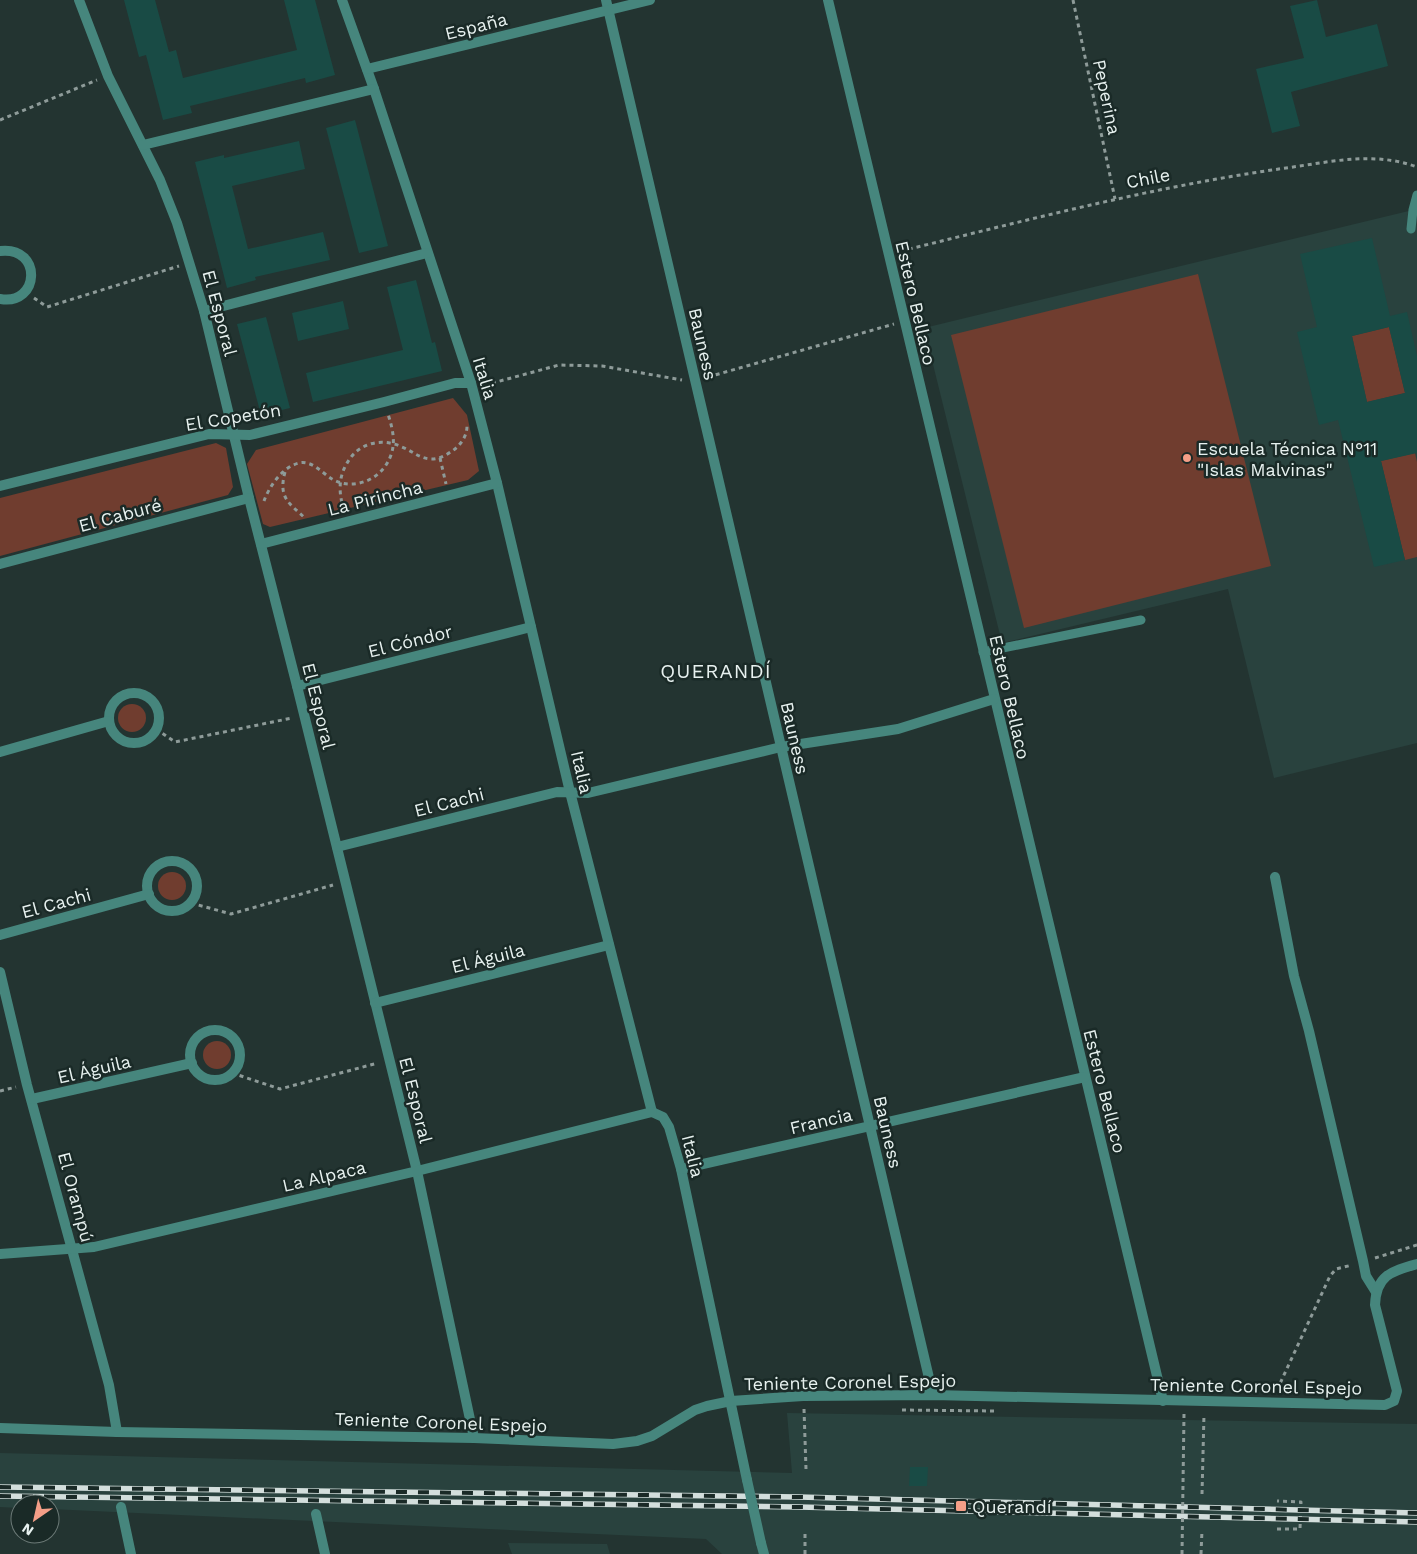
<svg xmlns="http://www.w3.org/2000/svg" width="1417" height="1554" font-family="'Work Sans',sans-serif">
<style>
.built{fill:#29423e}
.green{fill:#703d2f}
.building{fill:#194b45;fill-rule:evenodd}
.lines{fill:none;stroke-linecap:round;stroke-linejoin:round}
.path{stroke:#8e9b99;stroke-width:3;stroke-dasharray:4 4;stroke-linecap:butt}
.service{stroke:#46867d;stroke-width:9}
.minor{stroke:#46867d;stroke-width:10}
.rail-casing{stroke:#d3dedc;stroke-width:5.5}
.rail{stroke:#1a2a27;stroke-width:4;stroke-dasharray:11;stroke-linecap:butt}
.path-bridge{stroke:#8e9b99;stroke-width:3;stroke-dasharray:4 4;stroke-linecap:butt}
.minor-bridge{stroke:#46867d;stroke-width:10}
.poi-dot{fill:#f49e87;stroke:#1a2a27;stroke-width:2}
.labels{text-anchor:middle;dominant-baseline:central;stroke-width:5;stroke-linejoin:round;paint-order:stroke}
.street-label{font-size:18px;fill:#e7f1ef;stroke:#1a2a27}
.poi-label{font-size:18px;fill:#e7f1ef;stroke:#1a2a27;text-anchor:start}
.quarter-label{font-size:20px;letter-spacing:1px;fill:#e7f1ef;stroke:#1a2a27}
</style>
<rect width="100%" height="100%" fill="#233431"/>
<g class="built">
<path d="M 1417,209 L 1417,743 L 1274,778 L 1228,589 L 1002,643 L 924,328 Z"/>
<path d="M 787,1413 L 1417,1424 L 1417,1554 L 722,1554 L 706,1539 L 50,1509 L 50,1504 L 20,1504 L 20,1508 L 0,1507 L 0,1453 L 792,1473 Z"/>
<path d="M 508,1543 L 607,1544 L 610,1554 L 512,1554 Z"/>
</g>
<g class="green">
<path d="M 1198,274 L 1271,566 L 1024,628 L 951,335 Z"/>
<path d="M 1389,327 L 1405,393 L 1367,402 L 1352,336 Z"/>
<path d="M 453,398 L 467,415 L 479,471 L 468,480 L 270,527 L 263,524 L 247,464 L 256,450 Z"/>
<path d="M 216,443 L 226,448 L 233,487 L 228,495 L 0,556 L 0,498 Z"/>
<path d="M 1415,453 L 1417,462 L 1417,557 L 1405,560 L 1381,461 Z"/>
<circle cx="132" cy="718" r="14"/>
<circle cx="172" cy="886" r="14"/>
<circle cx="217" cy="1055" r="14"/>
</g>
<g class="building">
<path d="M 124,0 L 155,0 L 169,52 L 176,50 L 183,78 L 297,50 L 284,0 L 315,0 L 335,75 L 306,83 L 305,78 L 190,106 L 192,113 L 163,120 L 146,55 L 139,57 Z"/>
<path d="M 1317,0 L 1326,37 L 1377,24 L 1388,66 L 1291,92 L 1300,126 L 1272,133 L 1256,69 L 1304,58 L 1290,6 Z"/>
<path d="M 355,120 L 388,246 L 359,253 L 326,128 Z"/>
<path d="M 299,141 L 305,169 L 232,186 L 248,249 L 323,232 L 330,260 L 255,277 L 256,280 L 227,288 L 195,162 L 224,155 L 224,158 Z"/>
<path d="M 1372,238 L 1390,316 L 1407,312 L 1417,356 L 1417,453 L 1381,461 L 1405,560 L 1374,567 L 1338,420 L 1319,425 L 1297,332 L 1317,327 L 1300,254 ZM 1389,327 L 1405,393 L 1367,402 L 1352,336 Z"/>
<path d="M 416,280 L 432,343 L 435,342 L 442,371 L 313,402 L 306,373 L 403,350 L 387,287 Z"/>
<path d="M 343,301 L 349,329 L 298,341 L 292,313 Z"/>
<path d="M 266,317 L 290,408 L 261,415 L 237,324 Z"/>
<path d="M 910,1467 L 928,1467 L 927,1486 L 909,1486 Z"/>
</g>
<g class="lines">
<g class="path">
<path d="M 1073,0 L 1115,199"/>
<path d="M 0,120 L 97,80"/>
<path d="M 901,251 C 1028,220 1156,186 1286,168 C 1330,162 1374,151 1417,167"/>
<path d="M 34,298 L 47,307 L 179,266"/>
<path d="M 708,377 L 894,324"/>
<path d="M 484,384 L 489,384 L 559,365 L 602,366 L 682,380"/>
<path d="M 440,458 L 446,484"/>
<path d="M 285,472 C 278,498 289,503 306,519"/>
<path d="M 264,501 C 269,487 282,467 299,463 C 312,460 322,473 332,479 C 350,490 375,482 386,465 C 397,448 394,433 388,414"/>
<path d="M 344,510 C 339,495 338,479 346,465 C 357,443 381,437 402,447 C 412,451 419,458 430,459 C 439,460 448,454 455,449 C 462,443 467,435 467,426"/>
<path d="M 156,729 L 175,742 L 292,718"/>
<path d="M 191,903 L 231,914 L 333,885"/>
<path d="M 232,1073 L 280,1089 L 378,1063"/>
<path d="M 0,1091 L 16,1087"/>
<path d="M 1375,1258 L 1417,1245"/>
<path d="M 1277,1390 L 1330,1276 L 1336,1269 L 1352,1265"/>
<path d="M 804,1409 L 806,1469"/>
<path d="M 902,1410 L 996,1411"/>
<path d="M 1202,1494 L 1204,1414"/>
<path d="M 1277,1529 L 1300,1529 L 1301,1502 L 1277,1501"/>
<path d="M 805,1554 L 805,1531"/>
<path d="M 1201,1554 L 1202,1530"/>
</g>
<g class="service">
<path d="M 1411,229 L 1413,210 L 1417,195"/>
<path d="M 983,652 L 1141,620"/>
</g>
<g class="minor">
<path d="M 79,0 L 108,76 L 160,180 L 177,223 L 204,311 L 249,498 L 297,686 L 417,1171 L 474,1438"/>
<path d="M 342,0 L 374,89 L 471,383 L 497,483 L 570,792 L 652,1112"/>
<path d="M 606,0 L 933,1395"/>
<path d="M 828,0 L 1163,1401"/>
<path d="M 367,69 L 650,0"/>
<path d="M 143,145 L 374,89"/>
<path d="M 0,251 C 43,246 40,306 0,299"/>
<path d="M 204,311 L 427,253"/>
<path d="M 0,486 L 209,434 L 250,435 L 384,402 L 455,383 L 471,383"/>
<path d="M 261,544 L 497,483"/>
<path d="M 0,564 L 249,498"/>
<path d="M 297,686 L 531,627"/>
<circle cx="134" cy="718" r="25"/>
<path d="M 0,752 L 109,721"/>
<path d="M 337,847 L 557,792 L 588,793 L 781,747 L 898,729 L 994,699"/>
<circle cx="172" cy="886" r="25"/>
<path d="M 1275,877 L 1294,976 L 1309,1031 L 1363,1261 L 1366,1276 L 1376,1292"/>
<path d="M 0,935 L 149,894"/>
<path d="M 0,972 L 27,1085 L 109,1385 L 117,1432"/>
<path d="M 375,1003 L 609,945"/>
<circle cx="215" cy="1055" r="25"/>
<path d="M 32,1099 L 192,1063"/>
<path d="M 652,1112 L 663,1117 L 669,1127 L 681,1169 L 747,1480"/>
<path d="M 681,1169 L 1085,1077"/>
<path d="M 0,1254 L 94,1247 L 417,1171 L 652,1112"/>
<path d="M 0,1428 L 117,1432 L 474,1438 L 613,1444 L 637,1441 L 652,1436 L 695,1410 L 707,1406 L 731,1401 L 803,1396 L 933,1395 L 1385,1405 L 1394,1401 L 1397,1391 L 1375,1305 C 1376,1275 1392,1271 1417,1264"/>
<path d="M 121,1507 L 131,1554"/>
<path d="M 316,1514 L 325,1554"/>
<path d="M 761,1543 L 764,1554"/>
</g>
<g class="rail-casing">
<g id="rail">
<path d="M 0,1487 L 799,1497 L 1417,1513"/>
<path d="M 0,1496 L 799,1507 L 1417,1522"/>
</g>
</g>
<use href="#rail" class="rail"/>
<path class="path-bridge" d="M 1182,1554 L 1184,1414"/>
<path class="minor-bridge" d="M 747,1480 L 761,1543"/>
</g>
<g class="poi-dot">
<circle cx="1187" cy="458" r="5"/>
<rect x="955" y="1500" width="12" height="12" rx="2.5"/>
</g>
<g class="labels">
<g class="street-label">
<text transform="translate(476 26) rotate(-14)">España</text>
<text transform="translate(1107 97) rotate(78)">Peperina</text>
<text transform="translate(1148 178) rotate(-11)">Chile</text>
<text transform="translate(916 303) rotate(77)">Estero Bellaco</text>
<text transform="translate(220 313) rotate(75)">El Esporal</text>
<text transform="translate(703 344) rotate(77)">Bauness</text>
<text transform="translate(485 378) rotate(73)">Italia</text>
<text transform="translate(233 417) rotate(-9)">El Copetón</text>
<text transform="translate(375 498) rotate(-14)">La Pirincha</text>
<text transform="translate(120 515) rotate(-15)">El Caburé</text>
<text transform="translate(410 641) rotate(-14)">El Cóndor</text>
<text transform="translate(1010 697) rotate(77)">Estero Bellaco</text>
<text transform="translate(319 706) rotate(76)">El Esporal</text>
<text transform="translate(795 738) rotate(77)">Bauness</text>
<text transform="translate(582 772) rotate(77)">Italia</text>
<text transform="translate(449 802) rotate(-14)">El Cachi</text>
<text transform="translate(56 903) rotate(-15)">El Cachi</text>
<text transform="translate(488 958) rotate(-14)">El Águila</text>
<text transform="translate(94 1069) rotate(-13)">El Águila</text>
<text transform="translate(1105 1091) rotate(76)">Estero Bellaco</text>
<text transform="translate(416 1100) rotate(76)">El Esporal</text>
<text transform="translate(821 1121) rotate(-13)">Francia</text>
<text transform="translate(888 1132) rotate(77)">Bauness</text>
<text transform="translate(693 1156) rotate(76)">Italia</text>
<text transform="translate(324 1176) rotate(-13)">La Alpaca</text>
<text transform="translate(76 1197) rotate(75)">El Orampú</text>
<text transform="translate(850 1382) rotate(-1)">Teniente Coronel Espejo</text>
<text transform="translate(1256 1386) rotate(1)">Teniente Coronel Espejo</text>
<text transform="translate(441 1422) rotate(2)">Teniente Coronel Espejo</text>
</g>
<g class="poi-label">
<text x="1197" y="448">Escuela Técnica N°11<tspan x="1197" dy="21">"Islas Malvinas"</tspan></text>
<text x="972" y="1506">Querandí</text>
</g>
<g class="quarter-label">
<text x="716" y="671">QUERANDÍ</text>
</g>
</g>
<g transform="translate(35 1519) rotate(214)"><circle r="24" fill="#1a2a27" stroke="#6c7a77"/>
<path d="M0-4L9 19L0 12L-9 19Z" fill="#f49e87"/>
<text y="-8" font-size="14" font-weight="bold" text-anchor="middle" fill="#e7f1ef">N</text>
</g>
</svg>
